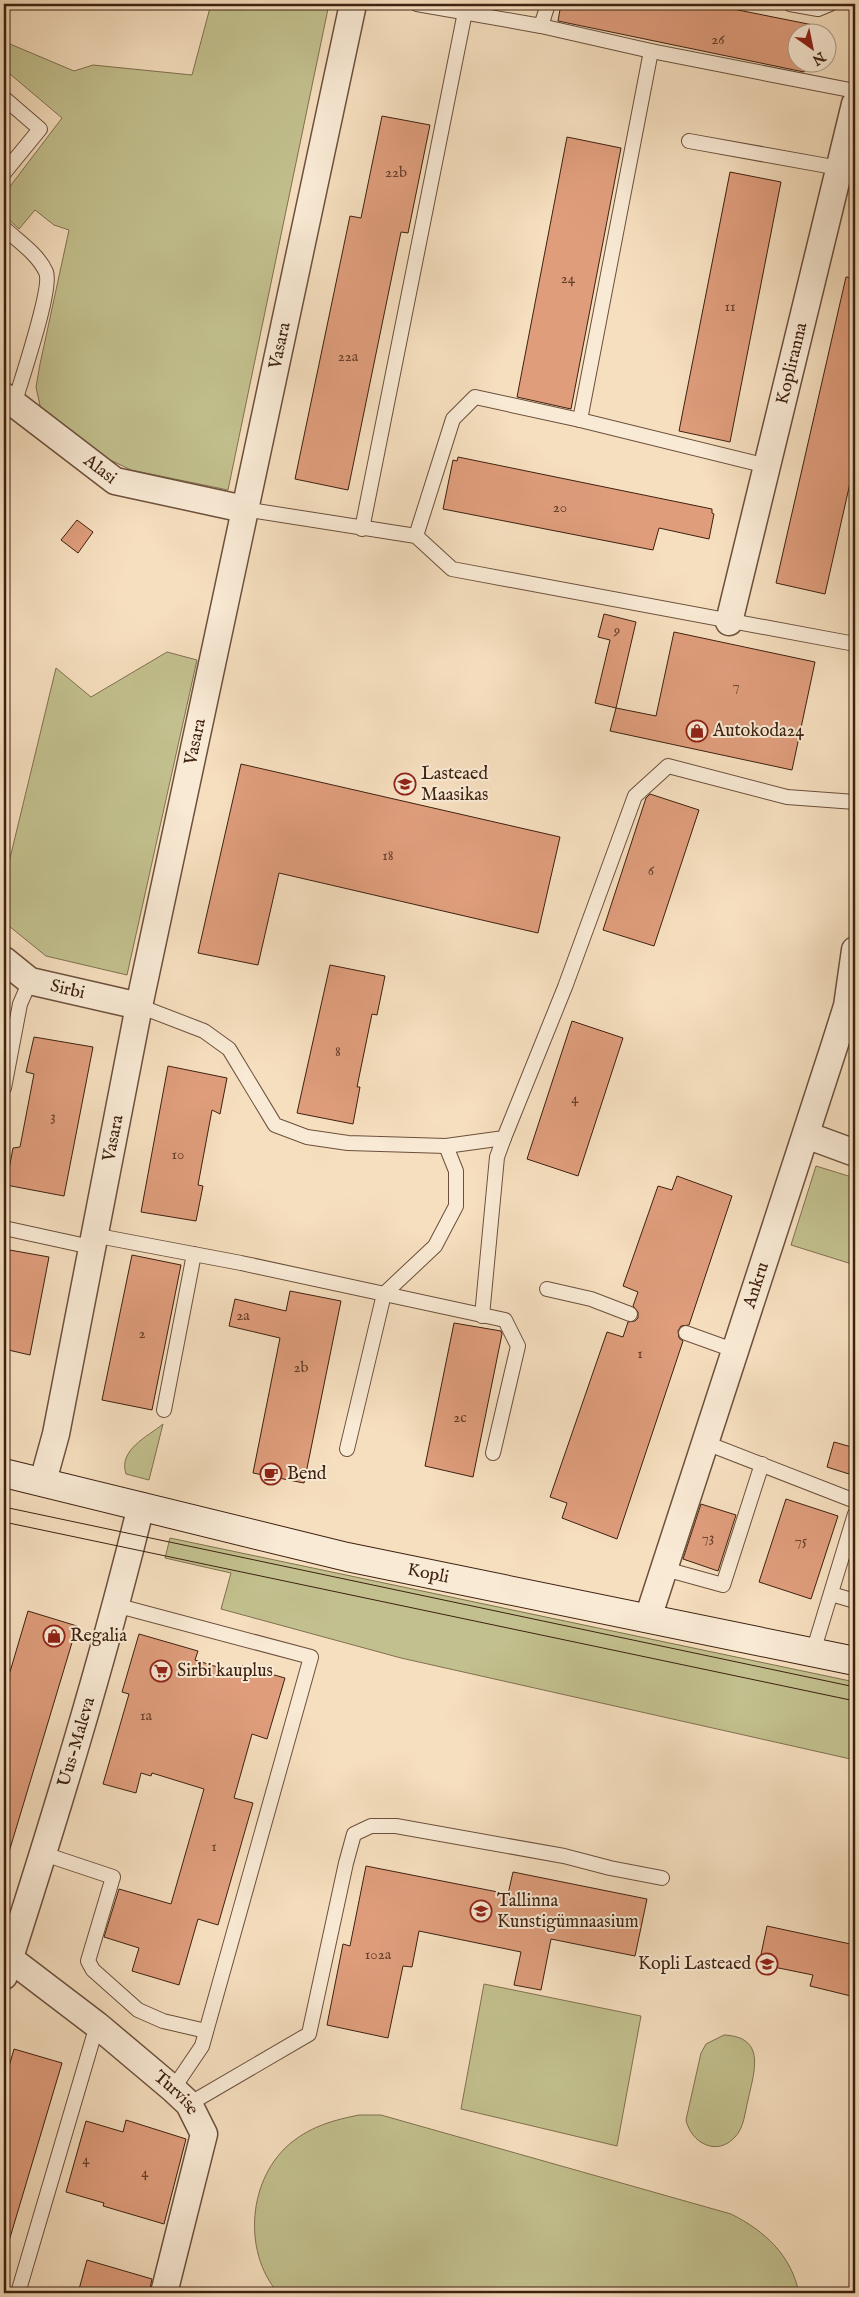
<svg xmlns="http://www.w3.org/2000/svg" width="859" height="2297" font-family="'IM FELL English',serif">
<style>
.green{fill:#c2c08e;stroke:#80704f}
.building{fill:#df9d7c;stroke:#3e2110}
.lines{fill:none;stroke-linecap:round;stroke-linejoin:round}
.lane-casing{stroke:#6c503c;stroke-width:16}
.street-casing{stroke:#6c503c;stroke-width:29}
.secondary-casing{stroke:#3e2110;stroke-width:30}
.lane{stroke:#f9ead5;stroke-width:14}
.street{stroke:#f9ead5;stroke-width:26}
.secondary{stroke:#f9ead5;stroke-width:28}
.tram{stroke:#3e2110;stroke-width:1}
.labels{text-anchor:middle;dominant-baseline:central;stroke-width:4;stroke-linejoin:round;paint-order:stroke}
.number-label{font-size:15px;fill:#66402b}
.street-label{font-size:18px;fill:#3e2110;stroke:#f9ead5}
.poi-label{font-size:18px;fill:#3e2110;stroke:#f9ead5;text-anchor:start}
</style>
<rect width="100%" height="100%" fill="#f6dfbf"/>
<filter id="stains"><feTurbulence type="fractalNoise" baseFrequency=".004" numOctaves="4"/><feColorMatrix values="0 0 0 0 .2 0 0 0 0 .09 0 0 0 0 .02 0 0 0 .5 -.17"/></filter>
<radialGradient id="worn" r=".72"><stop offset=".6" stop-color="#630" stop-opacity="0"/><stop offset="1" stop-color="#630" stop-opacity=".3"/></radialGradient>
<g class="green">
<path d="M 211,4 L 329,4 L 228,490 L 131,470 L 102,456 L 41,410 L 36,387 L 40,364 L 69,230 L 54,225 L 35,210 L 19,229 L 4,215 L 5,193 L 62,118 L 4,69 L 4,51 L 10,44 L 74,71 L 93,65 L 192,75 Z"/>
<path d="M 167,652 L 197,660 L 127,975 L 46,956 L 4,922 L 4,883 L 56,668 L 91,697 Z"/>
<path d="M 816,1166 L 855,1178 L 855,1265 L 791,1245 Z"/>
<path d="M 163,1424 L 149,1480 L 126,1474 C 118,1450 147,1437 163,1424 Z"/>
<path d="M 170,1538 L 855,1682 L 855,1760 L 401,1658 L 221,1609 L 231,1573 L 165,1558 Z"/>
<path d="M 484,1984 L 641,2016 L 617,2146 L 461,2109 Z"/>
<path d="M 724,2035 C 767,2037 754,2072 748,2100 C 745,2112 744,2128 735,2137 C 717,2157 691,2143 686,2120 L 701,2053 L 706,2044 Z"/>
<path d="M 359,2115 L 381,2115 L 731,2214 C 765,2231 791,2255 799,2293 L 278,2293 C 242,2251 248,2177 292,2142 C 312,2126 334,2120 359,2115 Z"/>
</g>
<g class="building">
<path d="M 561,4 L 708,4 L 813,25 L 812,32 L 796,32 L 796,62 L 806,62 L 804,72 L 558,21 Z"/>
<path d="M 382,116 L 430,125 L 408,233 L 401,232 L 348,490 L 295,479 L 350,216 L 361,218 Z"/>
<path d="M 567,137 L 621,148 L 571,409 L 517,397 Z"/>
<path d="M 730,172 L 781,182 L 730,442 L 679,431 Z"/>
<path d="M 846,277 L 855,278 L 855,461 L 825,594 L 776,583 Z"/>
<path d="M 458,457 L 712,509 L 712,513 L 714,514 L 709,539 L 659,528 L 653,550 L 443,509 L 453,460 L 457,461 Z"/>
<path d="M 77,520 L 93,532 L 78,553 L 61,540 Z"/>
<path d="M 604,614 L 636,622 L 616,708 L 595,703 L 610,640 L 598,637 Z"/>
<path d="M 674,632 L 815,662 L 792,770 L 610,731 L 616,708 L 656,716 Z"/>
<path d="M 241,764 L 560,837 L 538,933 L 279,873 L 258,965 L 198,953 Z"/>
<path d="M 650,794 L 699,810 L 654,946 L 603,930 L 646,798 Z"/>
<path d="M 330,965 L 385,976 L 377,1015 L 372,1014 L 357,1087 L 360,1087 L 353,1124 L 297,1113 Z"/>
<path d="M 572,1021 L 623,1038 L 578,1176 L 527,1159 Z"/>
<path d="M 34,1037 L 93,1047 L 64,1196 L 6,1185 L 13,1148 L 20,1147 L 34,1074 L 26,1072 Z"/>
<path d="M 168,1066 L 227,1078 L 220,1114 L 212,1110 L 198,1185 L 203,1186 L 196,1221 L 141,1212 Z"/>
<path d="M 677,1176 L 732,1196 L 689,1325 L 681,1326 L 678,1331 L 679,1338 L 683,1341 L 617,1539 L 562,1518 L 567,1503 L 550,1497 L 607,1332 L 623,1337 L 628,1322 L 635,1321 L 638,1318 L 638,1312 L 633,1306 L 638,1292 L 623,1286 L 658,1186 L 672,1190 Z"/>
<path d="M 4,1249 L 49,1257 L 30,1355 L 4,1349 Z"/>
<path d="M 132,1255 L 181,1265 L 152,1410 L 102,1400 Z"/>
<path d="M 290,1291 L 341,1301 L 304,1483 L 253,1473 L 280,1338 L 229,1326 L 235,1299 L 286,1311 Z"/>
<path d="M 454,1323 L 501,1331 L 502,1334 L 473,1477 L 425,1466 Z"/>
<path d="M 834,1442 L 855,1448 L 849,1474 L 827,1467 Z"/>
<path d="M 786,1499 L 838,1516 L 811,1599 L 759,1582 Z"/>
<path d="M 701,1504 L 736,1515 L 718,1571 L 683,1559 Z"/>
<path d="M 28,1611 L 77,1626 L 9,1852 L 4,1851 L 4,1692 Z"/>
<path d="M 139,1634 L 198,1651 L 195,1660 L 240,1674 L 242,1666 L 285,1678 L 267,1739 L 252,1734 L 234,1798 L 253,1803 L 218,1925 L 198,1919 L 179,1985 L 132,1971 L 139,1948 L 104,1937 L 119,1889 L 171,1904 L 204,1789 L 152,1773 L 151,1776 L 141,1773 L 136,1793 L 103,1784 L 129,1694 L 122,1692 Z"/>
<path d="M 366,1866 L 508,1894 L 513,1872 L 647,1899 L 635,1956 L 551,1939 L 541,1990 L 514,1985 L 521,1952 L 419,1931 L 412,1967 L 403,1966 L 388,2038 L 327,2025 L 343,1944 L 350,1946 Z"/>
<path d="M 767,1926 L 855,1945 L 855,1997 L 810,1986 L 813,1975 L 759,1964 Z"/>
<path d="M 14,2049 L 62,2063 L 9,2241 L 4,2240 L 4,2084 Z"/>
<path d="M 126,2120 L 186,2139 L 164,2224 L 103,2206 L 104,2203 L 66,2192 L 86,2121 L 123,2132 Z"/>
<path d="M 87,2260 L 152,2279 L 149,2293 L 78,2293 Z"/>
</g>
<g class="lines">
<g class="lane-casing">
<g id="lane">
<path d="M 417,4 L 541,26 L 548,4"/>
<path d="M 790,4 L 818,9 L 830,4"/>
<path d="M 541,26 L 651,51 L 855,91"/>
<path d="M 4,98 L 40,129 L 4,173"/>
<path d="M 689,141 L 839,168"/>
<path d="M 4,228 C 18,241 38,254 46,272 C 53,288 20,383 14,405"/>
<path d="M 580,420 L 767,466"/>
<path d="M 244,509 L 416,536 L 452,569 L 855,644"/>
<path d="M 362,529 L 465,12"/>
<path d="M 416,536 L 453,419 L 475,397 L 580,420 L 651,51"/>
<path d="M 139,1006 L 204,1031 L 229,1049 L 275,1125 L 307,1137 L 348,1143 L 446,1146 L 504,1138 L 565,987 L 635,796 L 668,766 L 787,797 L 855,802"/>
<path d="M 4,1088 L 20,1004 L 30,981"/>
<path d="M 4,1228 L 91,1247"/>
<path d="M 93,1235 L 241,1263 L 505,1320 L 518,1346 L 493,1453"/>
<path d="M 547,1289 L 591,1299 L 630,1314"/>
<path d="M 482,1316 L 497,1157 L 504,1138"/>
<path d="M 686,1333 L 736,1351"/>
<path d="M 164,1410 L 194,1254"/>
<path d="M 706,1443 L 855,1501"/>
<path d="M 347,1449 L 384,1294 L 435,1246 L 456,1206 L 456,1171 L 446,1146"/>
<path d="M 665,1569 L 723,1585 L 762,1464"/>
<path d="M 831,1594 L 855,1601"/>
<path d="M 115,1605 L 311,1657 L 202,2046 L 173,2089"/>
<path d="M 813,1652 L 855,1514"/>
<path d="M 44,1854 L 113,1877 L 88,1961 L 93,1970 L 138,2010 L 163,2021 L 206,2031"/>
<path d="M 189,2104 L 309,2034 L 346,1863 L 354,1834 L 371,1826 L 396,1826 L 564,1856 L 610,1868 L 662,1878"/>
<path d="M 18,2293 L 97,2025"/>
</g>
</g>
<g class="street-casing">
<g id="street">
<path id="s1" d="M 4,396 L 115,481 L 244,509"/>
<path id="s2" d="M 729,622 L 855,104"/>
<path id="s3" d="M 4,960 L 30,981 L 139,1006"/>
<path d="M 806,1135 L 855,1153"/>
<path id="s4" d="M 43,1481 L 56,1434 L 139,1006 L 353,4"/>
<path id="s5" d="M 648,1618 L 834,1047 L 847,1006 L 855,950"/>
<path id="s6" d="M 9,1958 L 97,2025 L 173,2089 L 189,2104 L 204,2134 L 164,2293"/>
<path id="s7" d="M 4,1976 C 54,1821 102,1665 141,1506"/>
</g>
</g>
<g class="secondary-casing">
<g id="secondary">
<path id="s8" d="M 4,1473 L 347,1557 L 855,1661"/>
</g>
</g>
<use href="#lane" class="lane"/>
<use href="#street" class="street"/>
<use href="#secondary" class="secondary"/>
<g class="tram">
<path d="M 4,1507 L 855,1687"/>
<path d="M 4,1522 L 855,1701"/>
</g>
</g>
<defs>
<g id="shop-ring" transform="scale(1.125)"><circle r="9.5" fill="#f9ead5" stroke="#8f2418" stroke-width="1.5"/><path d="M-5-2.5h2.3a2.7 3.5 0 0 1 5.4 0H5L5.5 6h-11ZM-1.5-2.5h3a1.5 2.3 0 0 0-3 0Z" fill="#8f2418"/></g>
<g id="school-ring" transform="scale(1.125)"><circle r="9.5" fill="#f9ead5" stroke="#8f2418" stroke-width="1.5"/><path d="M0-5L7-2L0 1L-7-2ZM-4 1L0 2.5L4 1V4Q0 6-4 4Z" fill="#8f2418"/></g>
<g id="cafe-ring" transform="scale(1.125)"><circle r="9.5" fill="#f9ead5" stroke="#8f2418" stroke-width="1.5"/><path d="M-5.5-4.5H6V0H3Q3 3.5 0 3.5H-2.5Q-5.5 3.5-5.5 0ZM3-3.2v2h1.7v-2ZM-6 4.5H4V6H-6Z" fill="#8f2418"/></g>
<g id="supermarket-ring" transform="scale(1.125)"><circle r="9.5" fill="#f9ead5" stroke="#8f2418" stroke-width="1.5"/><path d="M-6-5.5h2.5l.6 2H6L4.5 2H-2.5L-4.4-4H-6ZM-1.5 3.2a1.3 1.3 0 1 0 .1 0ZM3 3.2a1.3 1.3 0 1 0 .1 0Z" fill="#8f2418"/></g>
</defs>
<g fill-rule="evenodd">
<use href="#shop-ring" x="697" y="731"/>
<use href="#school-ring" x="405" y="784"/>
<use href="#cafe-ring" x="271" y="1474"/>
<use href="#shop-ring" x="54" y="1636"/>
<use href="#supermarket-ring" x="161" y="1671"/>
<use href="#school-ring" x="481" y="1911"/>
<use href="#school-ring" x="767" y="1964"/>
</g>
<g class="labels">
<g class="number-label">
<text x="718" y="39">26</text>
<text x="396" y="172">22b</text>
<text x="568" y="278">24</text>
<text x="730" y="306">11</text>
<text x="348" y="356">22a</text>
<text x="560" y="507">20</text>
<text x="617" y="630">9</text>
<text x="736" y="685">7</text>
<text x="388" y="855">18</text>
<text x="651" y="870">6</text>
<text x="338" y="1051">8</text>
<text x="575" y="1098">4</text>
<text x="53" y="1116">3</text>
<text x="178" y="1154">10</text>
<text x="243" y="1315">2a</text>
<text x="142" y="1333">2</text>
<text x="640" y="1353">1</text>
<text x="301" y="1367">2b</text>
<text x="460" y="1417">2c</text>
<text x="708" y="1537">73</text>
<text x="801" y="1540">75</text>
<text x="146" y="1715">1a</text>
<text x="214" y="1846">1</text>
<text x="378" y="1954">102a</text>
<text x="86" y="2159">4</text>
<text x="145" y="2172">4</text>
</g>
<g class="street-label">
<text stroke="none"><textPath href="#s4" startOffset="1160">Vasara</textPath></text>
<text stroke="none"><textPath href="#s2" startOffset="266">Kopliranna</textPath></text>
<text stroke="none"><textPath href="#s1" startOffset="121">Alasi</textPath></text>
<text stroke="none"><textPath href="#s4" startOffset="755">Vasara</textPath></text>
<text stroke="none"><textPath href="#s3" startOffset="72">Sirbi</textPath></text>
<text stroke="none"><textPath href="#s4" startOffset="350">Vasara</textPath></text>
<text stroke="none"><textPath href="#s5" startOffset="350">Ankru</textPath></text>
<text stroke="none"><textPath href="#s8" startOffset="436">Kopli</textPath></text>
<text stroke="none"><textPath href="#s7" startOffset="245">Uus-Maleva</textPath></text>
<text stroke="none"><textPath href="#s6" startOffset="215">Turvise</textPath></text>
</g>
<g class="poi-label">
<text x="713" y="731">Autokoda24</text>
<text x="421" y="774">Lasteaed<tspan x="421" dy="21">Maasikas</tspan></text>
<text x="287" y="1474">Bend</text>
<text x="70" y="1636">Regalia</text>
<text x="177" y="1671">Sirbi kauplus</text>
<text x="497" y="1901">Tallinna<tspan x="497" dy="21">Kunstigümnaasium</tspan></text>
<text x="751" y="1964" text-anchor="end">Kopli Lasteaed</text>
</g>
</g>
<rect width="859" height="2297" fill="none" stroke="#f6dfbf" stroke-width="20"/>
<rect x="5" y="5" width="849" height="2287" fill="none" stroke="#3e2110" stroke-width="2.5"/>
<rect x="10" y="10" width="839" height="2277" fill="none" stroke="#3e2110"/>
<g transform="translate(812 48) rotate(147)"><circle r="24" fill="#f9ead5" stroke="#ae9a86"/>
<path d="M0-4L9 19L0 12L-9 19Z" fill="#8f2418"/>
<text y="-8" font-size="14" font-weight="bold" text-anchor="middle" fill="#3e2110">N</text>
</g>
<rect width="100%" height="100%" filter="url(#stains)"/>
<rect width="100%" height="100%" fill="url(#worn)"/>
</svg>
